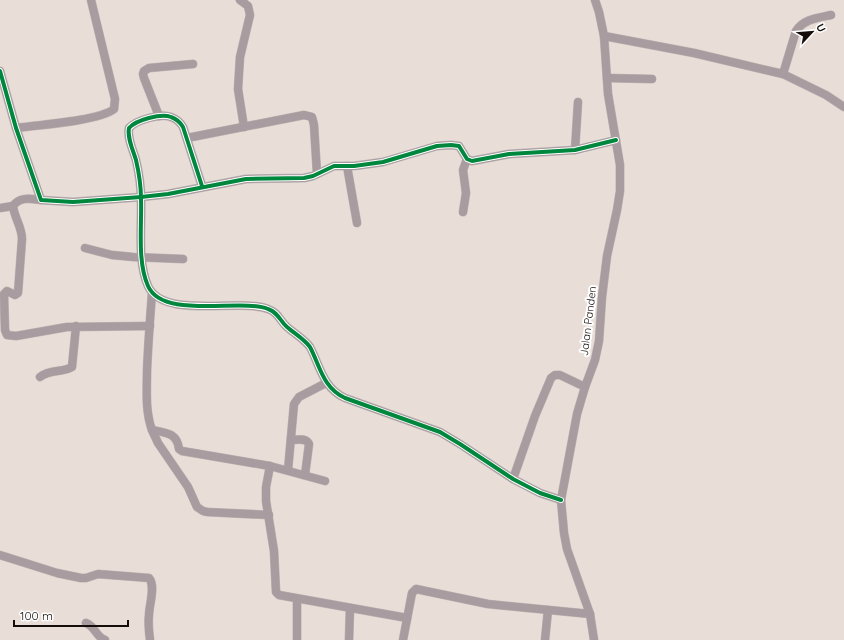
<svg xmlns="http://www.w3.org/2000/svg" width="844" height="640" font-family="Quicksand,sans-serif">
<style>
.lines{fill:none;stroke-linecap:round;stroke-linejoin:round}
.minor-casing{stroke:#c0b8b4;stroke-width:9}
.minor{stroke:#a89ca1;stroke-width:8}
.cycleway-casing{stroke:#fff;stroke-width:6}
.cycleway{stroke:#00873e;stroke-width:4}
.labels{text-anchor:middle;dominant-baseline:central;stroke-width:4;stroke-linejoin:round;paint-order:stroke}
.street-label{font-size:11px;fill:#140d0a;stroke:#fff}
</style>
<rect width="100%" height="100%" fill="#e8ddd7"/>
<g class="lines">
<g class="minor-casing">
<g id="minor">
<path d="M 240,0 L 248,6 L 250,15 L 240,57 L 238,89 L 244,127"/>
<path d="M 604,36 L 694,53 L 783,74 L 826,95 L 844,107"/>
<path d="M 0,71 L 16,128 L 41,200 L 73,202 L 141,197 L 168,194 L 246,179 L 304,178 L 313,176 L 334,166 L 354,166 L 383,162 L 437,146 L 451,145 L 459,146 L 467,159 L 472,161 L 509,154 L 575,150 L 616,140"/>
<path d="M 783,74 L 796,31 C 804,19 817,18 831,15"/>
<path d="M 607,78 L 652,79"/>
<path d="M 159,116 L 144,78 L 143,74 L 144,71 L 149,68 L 193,64"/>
<path d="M 16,128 C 38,125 99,121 114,109 L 115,99 L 91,0"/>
<path d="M 187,138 L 304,115 L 312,117 L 314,125 L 317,174"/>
<path d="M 575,150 L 578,102"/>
<path d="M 347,166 L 357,223"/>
<path d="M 202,186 L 183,127 C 180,122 177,119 171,117 C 161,113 136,120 129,128 C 127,138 133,150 136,160 C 139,173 141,186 141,199 C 142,226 137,261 148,286 C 163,320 240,298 268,309 C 278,312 280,321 287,327 C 295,334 304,339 310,347 C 320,366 323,388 345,398 L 440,432 L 460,444 L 513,479 L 540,493 L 561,500"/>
<path d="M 41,200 C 31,199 20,196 13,206 C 14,217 22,227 22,239 L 18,293 L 15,295 L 7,291 L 4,294 L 5,330 L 7,335 L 16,336 L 67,327 L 150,326"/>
<path d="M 0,208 L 13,206"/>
<path d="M 463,212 L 466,193 L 463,170 L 467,159"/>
<path d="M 85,248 L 112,255 L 133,257 L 183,259"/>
<path d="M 152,293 C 150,319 148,345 147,371 C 147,391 145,411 152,430 C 167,433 177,433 179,449 L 182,451 L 270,466 L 325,481"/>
<path d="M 40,377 C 50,369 62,373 72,367 L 76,326"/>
<path d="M 152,430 L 158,443 L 188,487 L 197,507 L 203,511 L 207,512 L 269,515"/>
<path d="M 291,440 C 297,440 306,437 309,444 L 305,475"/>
<path d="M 270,466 L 266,487 L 266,501 L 274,551 L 276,592 L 279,595 L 407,618"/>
<path d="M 288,470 L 294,404 L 299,397 L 326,383"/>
<path d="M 513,479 L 535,416 L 551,378 L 555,375 L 560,375 L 585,387"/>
<path d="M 0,555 L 57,573 L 81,578 L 86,578 L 98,574 L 149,578 C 156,586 149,605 149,615 C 148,623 149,632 150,640"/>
<path d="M 86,623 C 96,627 95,636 105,640"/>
<path d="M 297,640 L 297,599"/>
<path d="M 349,640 L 350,608"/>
<path d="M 403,640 L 412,593 L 416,589 L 488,604 L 590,614"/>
<path d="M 545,640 L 548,610"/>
<path d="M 594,640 L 590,614 L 567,549 L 564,533 L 561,500 L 577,414 L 585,387 L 595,360 L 599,341 L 602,297 L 607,256 L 617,210 L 620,191 L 620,165 L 608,94 L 604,36 L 599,12 L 595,0"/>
</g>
</g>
<use href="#minor" class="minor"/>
<g class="cycleway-casing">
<g id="cycleway">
<path d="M 0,71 L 16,128 L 41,200 L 73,202 L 141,197 L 168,194 L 246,179 L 304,178 L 313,176 L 334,166 L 354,166 L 383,162 L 437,146 L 451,145 L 459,146 L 467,159 L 472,161 L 509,154 L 575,150 L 616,140"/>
<path d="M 202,186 L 183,127 C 180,122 177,119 171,117 C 161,113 136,120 129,128 C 127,138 133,150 136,160 C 139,173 141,186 141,199 C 142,226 137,261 148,286 C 163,320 240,298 268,309 C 278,312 280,321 287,327 C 295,334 304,339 310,347 C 320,366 323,388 345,398 L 440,432 L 460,444 L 513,479 L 540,493 L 561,500"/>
</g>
</g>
<use href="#cycleway" class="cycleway"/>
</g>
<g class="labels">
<g class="street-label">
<text transform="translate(588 321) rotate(-83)">Jalan Panden</text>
</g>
</g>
<g transform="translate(812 32) rotate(64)" stroke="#ffffff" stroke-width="3" paint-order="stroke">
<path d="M0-3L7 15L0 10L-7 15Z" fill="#140d0a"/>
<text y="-6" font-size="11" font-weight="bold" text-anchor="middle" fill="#140d0a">U</text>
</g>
<path d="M14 620v6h114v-6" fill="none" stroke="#140d0a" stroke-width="2"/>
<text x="20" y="620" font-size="12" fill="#140d0a" stroke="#ffffff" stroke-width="3" paint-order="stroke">100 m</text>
</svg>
